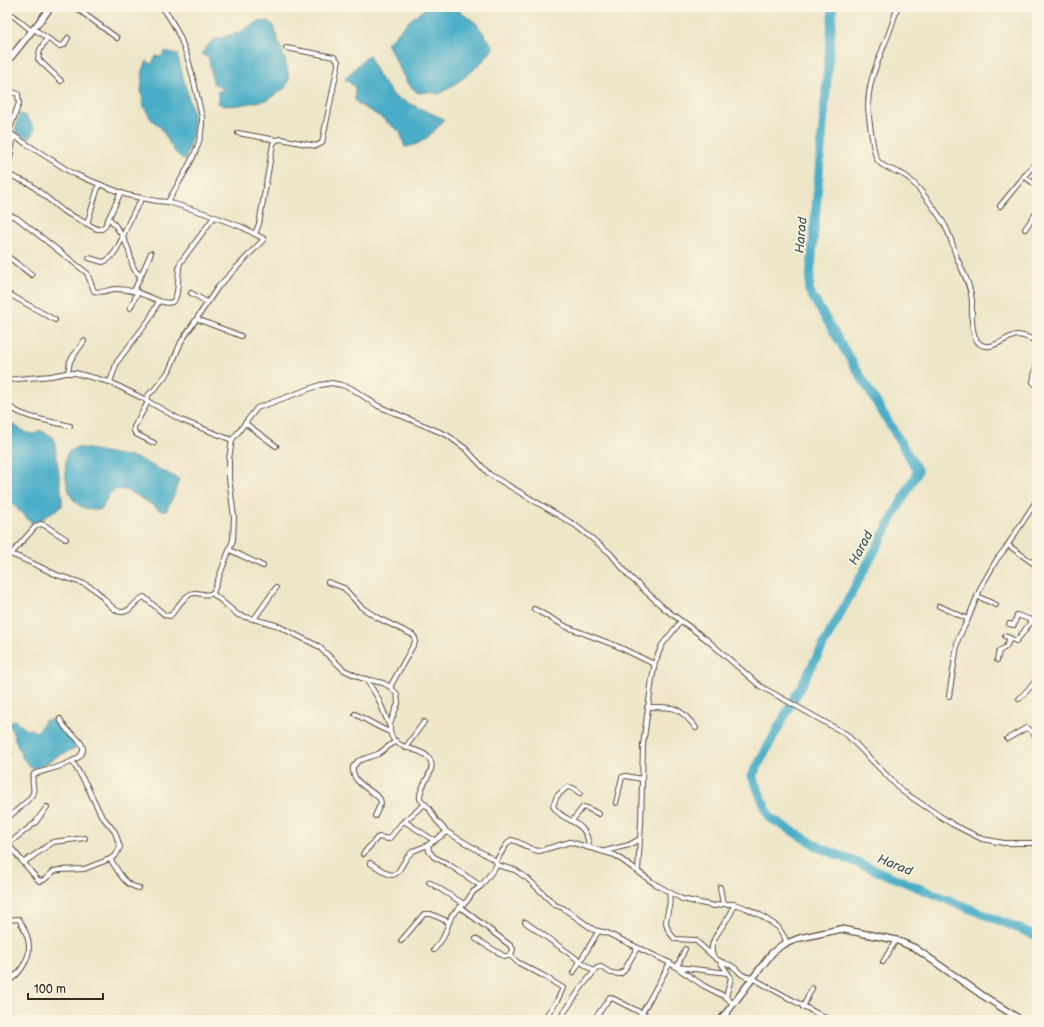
<svg xmlns="http://www.w3.org/2000/svg" width="1044" height="1027" font-family="'Balsamiq Sans',sans-serif">
<style>
.water{fill:#48adc7;stroke:#426c72}
.lines{fill:none;stroke-linecap:round;stroke-linejoin:round}
.river{stroke:#48adc7;stroke-width:9}
.street-casing{stroke:#564638;stroke-width:6}
.secondary-casing{stroke:#564638;stroke-width:8}
.street{stroke:#fff;stroke-width:4}
.secondary{stroke:#fff;stroke-width:5.5}
.labels{text-anchor:middle;dominant-baseline:central;stroke-width:3.5;stroke-linejoin:round;paint-order:stroke}
.water-label{font-size:13px;font-style:italic;fill:#405859;stroke:#fcf5e5}
</style>
<rect width="100%" height="100%" fill="#fcf5e5"/>
<filter id="ink" filterUnits="userSpaceOnUse"><feTurbulence type="fractalNoise" baseFrequency=".025" numOctaves="2"/><feDisplacementMap in="SourceGraphic" scale="8" xChannelSelector="R" yChannelSelector="G"/><feConvolveMatrix kernelMatrix="1 2 1 2 8 2 1 2 1" color-interpolation-filters="sRGB"/></filter>
<filter id="wash" filterUnits="userSpaceOnUse"><feTurbulence type="fractalNoise" baseFrequency=".012" numOctaves="4" result="noise"/><feDisplacementMap in="SourceGraphic" scale="16" xChannelSelector="R" yChannelSelector="G"/><feGaussianBlur stdDeviation="0.9" result="paint"/><feColorMatrix in="noise" values="0 0 0 0 0 0 0 0 0 0 0 0 0 0 0 0 0 1.4 0 .05"/><feComposite in="paint" operator="in"/></filter>
<g filter="url(#wash)">
<rect width="100%" height="100%" fill="#ede6c8"/>
<g class="water">
<path d="M 427,7 L 454,7 L 476,23 L 493,46 C 490,61 453,86 439,94 L 428,92 L 418,93 L 407,83 L 387,43 L 409,21 Z"/>
<path d="M 269,21 L 274,26 L 287,67 L 289,79 L 285,88 L 267,100 L 239,105 L 224,106 L 218,103 L 218,91 L 225,90 L 213,83 L 209,59 L 202,54 L 212,40 L 241,32 L 251,25 L 260,22 Z"/>
<path d="M 165,51 L 177,54 L 193,114 L 193,131 L 185,161 L 174,151 L 161,128 L 151,119 L 144,107 L 141,90 L 143,70 L 147,61 L 150,64 L 152,63 L 156,56 L 161,57 Z"/>
<path d="M 369,54 L 373,65 L 380,78 L 395,97 L 444,119 C 435,132 421,146 405,147 L 400,132 L 379,116 L 358,104 L 355,100 L 355,87 L 345,79 Z"/>
<path d="M 19,114 L 26,116 L 35,129 L 29,139 L 15,132 Z"/>
<path d="M 7,420 L 26,433 L 35,434 L 39,430 L 52,436 L 55,444 L 62,497 L 62,506 L 37,522 L 32,523 L 7,499 Z"/>
<path d="M 77,447 L 137,458 L 179,479 L 174,495 L 166,511 L 161,511 C 151,505 124,483 113,491 C 107,494 105,504 102,509 C 68,516 62,478 67,453 Z"/>
<path d="M 54,719 C 59,731 66,738 79,743 L 79,745 C 70,751 65,753 56,757 C 47,762 42,768 31,768 L 22,757 L 9,723 L 15,720 L 26,730 L 31,729 L 35,732 L 38,731 L 44,721 Z"/>
</g>
<g class="lines">
<path class="river" d="M 833,7 L 809,291 L 918,471 L 752,776 L 770,818 L 821,848 L 1037,936"/>
</g>
</g>
<g filter="url(#ink)">
<g class="lines">
<g class="street-casing">
<g id="street">
<path d="M 75,7 L 117,38"/>
<path d="M 162,7 C 187,38 193,79 202,117 C 204,149 182,175 168,202"/>
<path d="M 897,7 C 889,45 863,77 869,117 C 870,125 874,157 878,161 C 884,169 896,170 904,175 C 916,182 943,219 948,232 C 952,241 954,250 957,258 C 963,272 971,286 972,301 C 972,312 970,337 980,344 C 992,352 1006,336 1017,335 C 1024,335 1031,339 1037,341"/>
<path d="M 7,11 L 32,31"/>
<path d="M 34,29 L 59,46 L 64,45 L 68,38"/>
<path d="M 47,38 L 40,50 L 38,59 L 61,81"/>
<path d="M 7,90 L 18,94 L 19,103 L 9,131"/>
<path d="M 7,130 L 14,136 L 72,173 L 99,184 L 127,195 L 157,201 L 168,202 L 204,213 L 242,227 L 264,239 L 218,287 L 181,342 L 169,371 L 154,390 L 149,394 L 146,400"/>
<path d="M 238,133 L 276,140"/>
<path d="M 7,174 L 30,184 L 63,211 L 97,229 L 102,229 L 105,226 L 121,192"/>
<path d="M 7,174 L 14,136"/>
<path d="M 1024,176 L 1037,186"/>
<path d="M 1000,206 L 1037,161"/>
<path d="M 7,214 L 17,218 L 87,273 L 94,291 C 102,294 108,289 116,289 C 132,289 145,295 159,301 L 149,320 L 117,362 L 110,382"/>
<path d="M 109,218 C 117,227 124,237 128,248 C 133,260 129,268 141,276"/>
<path d="M 87,224 L 99,184"/>
<path d="M 1025,229 L 1037,212"/>
<path d="M 255,234 L 259,224 L 273,144 L 276,140 L 281,139 L 316,146 L 322,143 L 338,65 L 338,61 L 334,57 L 286,48"/>
<path d="M 7,256 L 32,275"/>
<path d="M 89,258 L 103,262 C 117,258 124,232 130,220 C 133,213 138,205 142,198"/>
<path d="M 134,291 L 151,253"/>
<path d="M 7,293 L 55,320"/>
<path d="M 191,293 L 207,302"/>
<path d="M 159,301 C 163,302 168,304 172,302 C 180,299 177,271 180,263 L 214,217"/>
<path d="M 130,308 L 138,292"/>
<path d="M 197,319 L 241,336"/>
<path d="M 1036,367 L 1033,382 L 1037,386"/>
<path d="M 68,373 L 70,361 L 84,341"/>
<path d="M 7,380 L 51,376 L 66,373 L 75,373 L 110,382 L 142,398 L 181,420 L 232,440"/>
<path d="M 148,402 L 134,427 L 134,431 L 136,434 L 154,443"/>
<path d="M 7,404 C 20,418 52,421 70,426"/>
<path d="M 245,423 L 276,446"/>
<path d="M 1008,545 L 1037,566"/>
<path d="M 230,550 L 263,566"/>
<path d="M 7,553 C 24,558 39,567 55,574 C 68,580 84,581 95,590 C 103,596 112,611 121,612 C 131,613 135,600 144,597 L 165,615 L 170,616 C 177,609 185,593 195,593 C 203,593 205,597 213,593 L 233,540 L 234,517 L 229,478 L 229,459 L 232,440 L 257,408 L 320,385 L 332,383 L 341,385 L 351,388 L 378,406 L 447,435 L 466,449 L 489,474 L 575,525 L 610,553 L 629,576 L 665,609 L 706,639 L 760,686 L 846,734 L 902,791 L 952,824 L 982,839 L 1004,843 L 1037,843"/>
<path d="M 11,554 L 35,527 L 40,524 L 44,525 L 66,539"/>
<path d="M 328,582 L 344,588 L 361,607 L 376,617 L 413,635 L 415,638 L 415,642 L 390,687"/>
<path d="M 212,593 L 238,615 L 276,625 L 318,646 L 344,670 L 361,678 L 383,683 L 390,687 L 397,694 L 398,703 C 396,710 391,718 390,726 C 388,754 425,744 431,762 C 435,773 418,787 420,799 L 429,808 L 436,820 L 447,832 L 496,861 L 497,865"/>
<path d="M 977,596 L 996,605"/>
<path d="M 939,606 L 968,619"/>
<path d="M 534,609 L 567,627 L 617,646 L 654,664"/>
<path d="M 254,619 L 276,588"/>
<path d="M 1009,624 L 1014,625 L 1017,615 L 1034,621 L 1037,624"/>
<path d="M 1005,636 L 1016,641 C 1020,637 1022,634 1025,630 C 1029,623 1033,623 1037,613"/>
<path d="M 997,660 L 999,651 L 1006,647 L 1010,638"/>
<path d="M 366,679 L 378,698 L 390,727"/>
<path d="M 949,696 L 958,639 L 968,619 L 981,587 L 997,559 L 1005,549 L 1037,500"/>
<path d="M 1019,699 L 1037,680"/>
<path d="M 647,707 C 675,707 679,706 696,728"/>
<path d="M 355,714 L 381,728 L 390,732"/>
<path d="M 1007,739 L 1026,728 L 1029,729 L 1037,737"/>
<path d="M 405,748 L 424,722"/>
<path d="M 7,757 L 10,753"/>
<path d="M 580,793 L 573,788 L 567,787 L 557,796 L 553,806 C 563,824 588,818 589,848"/>
<path d="M 616,803 L 622,777 L 626,776 L 642,779"/>
<path d="M 375,816 L 381,803 L 380,799 C 371,789 351,783 353,767 L 358,761 L 378,754 L 396,741"/>
<path d="M 7,818 C 13,813 31,800 33,793 C 35,786 30,780 34,774 C 44,770 91,762 82,745 C 78,737 70,734 65,727 C 63,725 62,722 60,719"/>
<path d="M 404,821 L 435,841"/>
<path d="M 572,821 L 583,807 L 587,808 L 599,814"/>
<path d="M 7,843 L 39,881 L 44,880 L 54,871 L 60,870 L 84,869 L 110,859 L 116,855 L 120,847 L 115,832 L 101,815 L 86,784 L 72,761"/>
<path d="M 8,844 L 35,823 L 47,807"/>
<path d="M 428,845 L 429,851 L 434,857 L 448,864 L 481,886"/>
<path d="M 605,851 L 629,845 L 640,839"/>
<path d="M 363,854 L 377,838 L 379,837 L 389,839 L 401,824 L 425,804"/>
<path d="M 110,859 C 119,871 123,885 139,888"/>
<path d="M 496,861 L 507,844 L 511,840 C 521,841 528,850 539,851 L 570,842 L 615,855 L 655,884 L 682,899 L 714,906 L 723,904 L 734,904 L 746,908 L 760,915 L 778,927 L 785,938 L 786,943"/>
<path d="M 23,863 L 53,842 L 85,838"/>
<path d="M 370,863 L 388,874 L 393,875 L 398,872 L 407,857 L 413,851 L 428,845 L 447,832"/>
<path d="M 638,871 L 641,823 L 643,745 L 652,679 L 655,662 L 662,645 L 681,621"/>
<path d="M 429,882 L 464,904"/>
<path d="M 720,887 L 723,904"/>
<path d="M 669,892 C 674,914 656,919 675,939 L 695,940 L 713,956"/>
<path d="M 734,904 C 733,907 732,911 731,913 C 726,923 703,946 715,958 C 720,962 726,963 732,966 C 742,972 737,975 752,978 L 829,1020"/>
<path d="M 460,907 L 511,946 L 513,949 L 511,956"/>
<path d="M 7,920 L 19,919 C 23,926 29,937 29,946 C 30,960 18,976 7,982"/>
<path d="M 525,922 L 594,971"/>
<path d="M 476,939 L 504,956 L 511,956 L 517,962 L 542,975 L 563,988 L 557,1001 L 543,1020"/>
<path d="M 401,941 L 424,914 L 431,914 L 449,922"/>
<path d="M 685,949 L 677,967 L 728,973"/>
<path d="M 434,950 L 443,938 L 452,915 L 467,901 L 473,892 L 481,886 L 497,865 L 515,870 L 528,879 L 555,905 L 563,908 L 594,930 L 607,933 L 670,963 L 704,986 L 726,997 L 733,1004"/>
<path d="M 883,962 L 896,940"/>
<path d="M 721,963 L 731,978 L 726,997"/>
<path d="M 573,973 L 598,932"/>
<path d="M 803,1007 L 812,988"/>
<path d="M 642,1013 L 670,963"/>
<path d="M 559,1020 L 581,988 L 597,968 L 601,967 L 611,973 L 620,974 L 624,971 L 637,948"/>
<path d="M 594,1020 L 610,997 L 655,1020"/>
</g>
</g>
<g class="secondary-casing">
<g id="secondary">
<path d="M 7,62 L 51,7"/>
<path d="M 721,1020 L 772,953 L 782,945 L 800,938 L 841,929 L 896,940 L 915,948 L 982,995 L 1021,1020"/>
</g>
</g>
<use href="#street" class="street"/>
<use href="#secondary" class="secondary"/>
</g>
</g>
<g class="labels">
<g class="water-label">
<text transform="translate(801 235) rotate(-85)">Harad</text>
<text transform="translate(861 548) rotate(-62)">Harad</text>
<text transform="translate(895 865) rotate(22)">Harad</text>
</g>
</g>
<rect width="1044" height="1027" fill="none" stroke="#fcf5e5" stroke-width="24"/>
<path d="M28 993v6h75v-6" fill="none" stroke="#3b2a1e" stroke-width="2"/>
<text x="34" y="993" font-size="12" fill="#3b2a1e" stroke="#fcf5e5" stroke-width="3" paint-order="stroke">100 m</text>
</svg>
